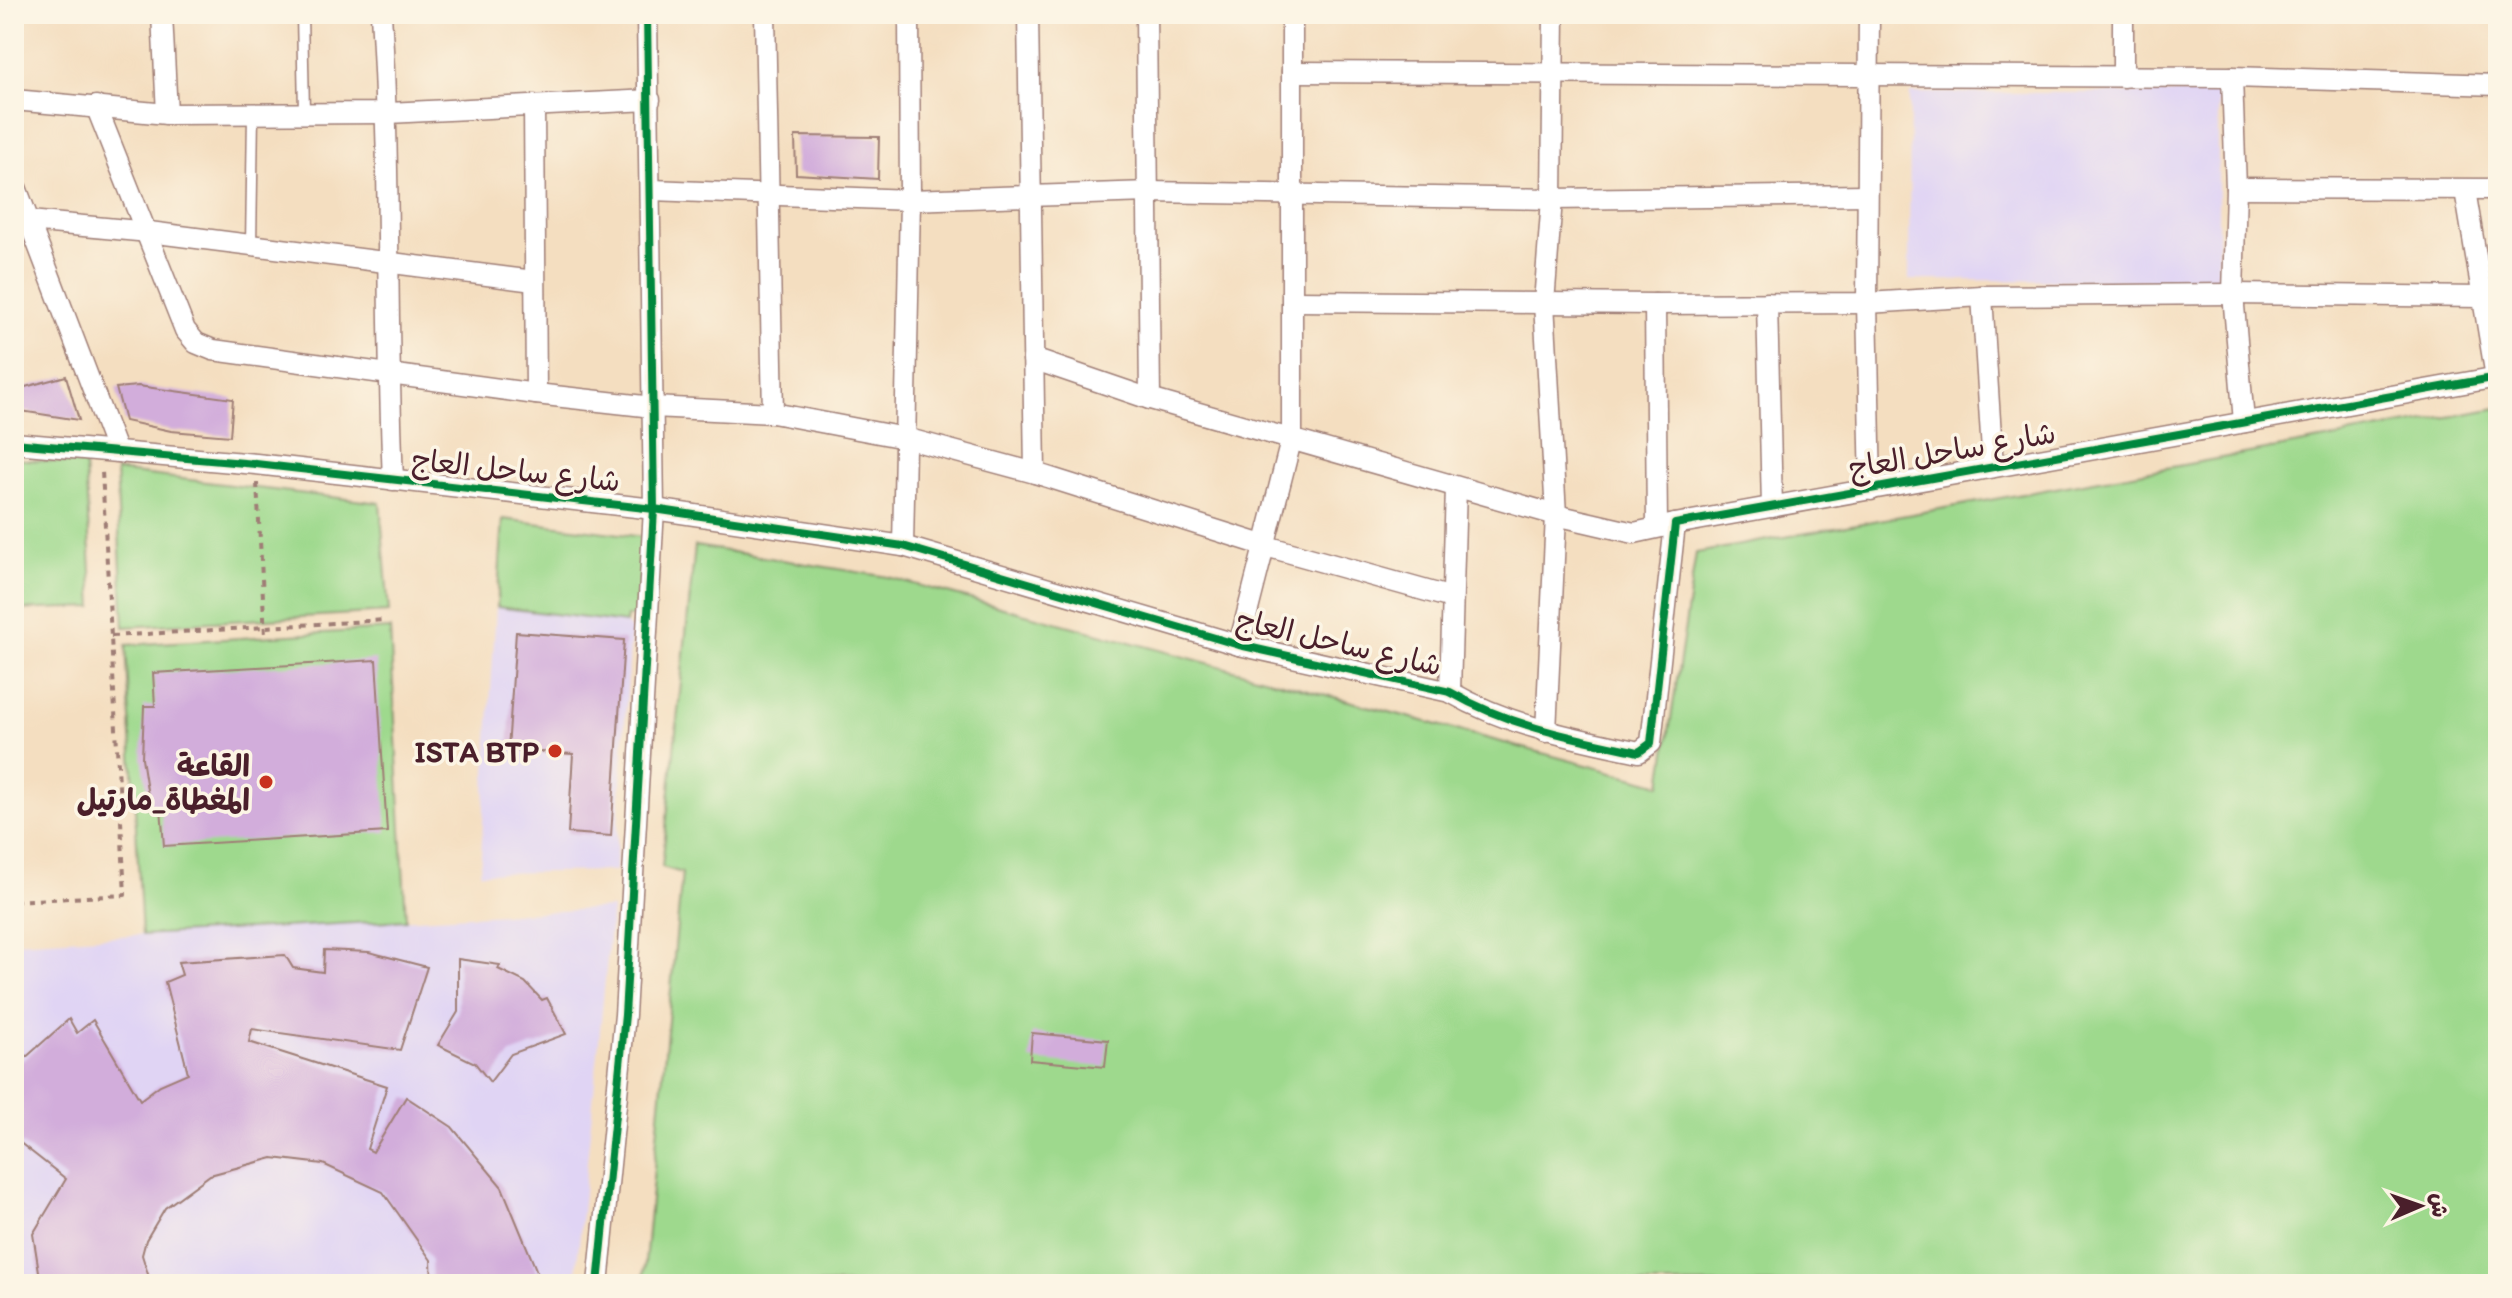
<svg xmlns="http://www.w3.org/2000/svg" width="2512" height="1298" font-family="Itim,'Playpen Sans Arabic',sans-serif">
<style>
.built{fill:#e0d4f4}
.green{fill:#9ed98d;stroke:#747c5c;stroke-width:2}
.building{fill:#d2addb}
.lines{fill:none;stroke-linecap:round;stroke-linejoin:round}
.lane-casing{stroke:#9f7e76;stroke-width:13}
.street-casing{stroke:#9f7e76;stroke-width:23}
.path{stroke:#9f7e76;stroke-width:4;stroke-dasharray:6 6;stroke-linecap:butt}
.lane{stroke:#fff;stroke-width:10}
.street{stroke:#fff;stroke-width:20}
.cycleway-casing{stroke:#fcf5e5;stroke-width:13}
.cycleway{stroke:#00873e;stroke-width:8}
.poi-dot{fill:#c8321e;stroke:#fcf5e5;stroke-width:3}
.labels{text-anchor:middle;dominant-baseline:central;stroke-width:7;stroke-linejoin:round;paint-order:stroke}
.street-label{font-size:30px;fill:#4a1f2b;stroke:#fcf5e5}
.poi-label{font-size:30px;font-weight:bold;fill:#4a1f2b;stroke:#fcf5e5;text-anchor:end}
</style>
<rect width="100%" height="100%" fill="#fcf5e5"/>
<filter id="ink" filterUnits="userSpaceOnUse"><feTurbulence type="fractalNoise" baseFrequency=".0125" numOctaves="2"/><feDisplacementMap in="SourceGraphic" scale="16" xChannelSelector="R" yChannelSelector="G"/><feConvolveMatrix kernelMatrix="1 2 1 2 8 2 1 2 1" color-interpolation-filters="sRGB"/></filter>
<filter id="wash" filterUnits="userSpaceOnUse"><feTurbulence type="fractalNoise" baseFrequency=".006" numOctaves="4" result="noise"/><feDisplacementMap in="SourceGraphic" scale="32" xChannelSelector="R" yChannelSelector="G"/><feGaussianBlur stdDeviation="1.8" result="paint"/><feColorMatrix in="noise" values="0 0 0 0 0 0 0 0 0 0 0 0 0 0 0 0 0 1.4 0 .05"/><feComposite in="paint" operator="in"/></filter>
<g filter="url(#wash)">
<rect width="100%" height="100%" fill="#f4dec0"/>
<g class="built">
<path d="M 1910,93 L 2218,93 L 2218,281 L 1909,280 Z"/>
<path d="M 496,607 L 626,623 L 631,630 L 615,871 L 480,873 Z"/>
<path d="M 612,908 L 575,1284 L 14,1284 L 14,942 Z"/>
</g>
<g class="green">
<path d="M 2498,408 L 2498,1284 L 643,1284 L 682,873 L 662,867 L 695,546 L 888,577 L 1661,785 L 1696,553 Z"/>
<path d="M 14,459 L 85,464 L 93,607 L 14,610 Z"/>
<path d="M 116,471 L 380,503 L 389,612 L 124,627 Z"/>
<path d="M 503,519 L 644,537 L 637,617 L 627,616 L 626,623 L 497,607 Z"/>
<path d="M 390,629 L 406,920 L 142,935 L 126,645 Z"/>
</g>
<g id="blocks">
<g class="building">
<path d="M 795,136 L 879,137 L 878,179 L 796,174 Z"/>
<path d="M 66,376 L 79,420 L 14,410 L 14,390 Z"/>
<path d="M 138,386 L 233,399 L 230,436 L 171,431 L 125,421 L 116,388 Z"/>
<path d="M 516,632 L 624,640 L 611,836 L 568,833 L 573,754 L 508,750 Z"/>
<path d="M 376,660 L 387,832 L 164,846 L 161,808 L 150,809 L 142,758 L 144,706 L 155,706 L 153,673 Z"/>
<path d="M 324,950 L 369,952 L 427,967 L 400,1050 L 252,1029 L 249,1042 L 387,1086 L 367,1149 L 373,1152 L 406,1097 L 452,1127 L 502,1187 L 542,1284 L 432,1284 L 431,1260 L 383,1192 L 323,1164 L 273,1158 L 210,1175 L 165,1208 L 146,1240 L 142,1255 L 151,1284 L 41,1284 L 33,1234 L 66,1179 L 14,1138 L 14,1068 L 69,1019 L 77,1033 L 93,1020 L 140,1100 L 160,1085 L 188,1073 L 165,982 L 182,975 L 178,962 L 285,955 L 293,968 L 323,972 Z"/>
<path d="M 458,959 L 500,965 L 498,969 L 525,982 L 542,1000 L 547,998 L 566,1034 L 511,1054 L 490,1082 L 475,1063 L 438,1045 L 458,1012 Z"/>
<path d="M 1032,1033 L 1108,1040 L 1105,1067 L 1030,1060 Z"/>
</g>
</g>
</g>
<g filter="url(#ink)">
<use href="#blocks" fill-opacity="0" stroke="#9f7e76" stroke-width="2"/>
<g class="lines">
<g class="lane-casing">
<g id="lane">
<path d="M 302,14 L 304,111"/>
<path d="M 251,245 L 253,114"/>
</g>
</g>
<g class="street-casing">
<g id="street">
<path d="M 162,14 L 167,114"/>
<path d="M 381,14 C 391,169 386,325 393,480"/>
<path d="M 765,14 L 773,413"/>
<path d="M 1028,14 L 1035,473"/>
<path d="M 1146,14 L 1150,399"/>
<path d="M 1869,14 L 1867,303 L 1871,490"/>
<path d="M 1292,72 L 2232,77 L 2498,85"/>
<path d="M 2123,77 L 2123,14"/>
<path d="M 2232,77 L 2236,188 L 2233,294 L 2244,422"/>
<path d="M 14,100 L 167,114 L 388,113 L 650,100"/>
<path d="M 534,105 L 536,394"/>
<path d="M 96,106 L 185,330 L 196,343 L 213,350 L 536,394 L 653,407 L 773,413 L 905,438 L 1035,473 L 1266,546 L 1452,598"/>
<path d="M 14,182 L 116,450"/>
<path d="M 2236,188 L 2498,189"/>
<path d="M 652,190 L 910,200 L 1149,192 L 1552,199 L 1867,195"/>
<path d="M 2465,190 L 2496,377"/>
<path d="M 29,221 L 149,232 L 534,281"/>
<path d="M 1982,296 L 1993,467"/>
<path d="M 1294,301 L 1655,304 L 1867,303 L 1982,296 L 2233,294 L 2480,297"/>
<path d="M 1767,303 L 1772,507"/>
<path d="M 1655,304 L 1657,527"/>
<path d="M 1033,359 L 1150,399 L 1556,515 L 1634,533 L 1675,524"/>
<path d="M 14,443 L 256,464 L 654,509 L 903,546 L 1239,645 L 1450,692 C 1509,726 1573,738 1639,752 L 1651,743 L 1675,524 L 2498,377"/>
<path d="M 903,546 L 910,200 L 909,14"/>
<path d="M 1239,645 L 1292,437 L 1292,14"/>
<path d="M 1450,692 L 1456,487"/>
<path d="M 1546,732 L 1556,515 L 1544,303 L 1552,199 L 1554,14"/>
<path d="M 598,1284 L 625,1015 L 654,509 L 647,14"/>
</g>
</g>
<g class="path">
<path d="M 257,483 L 265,636"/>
<path d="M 111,636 L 386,620"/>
<path d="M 14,901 L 125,895 L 102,471"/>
</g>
<use href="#lane" class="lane"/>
<use href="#street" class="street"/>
<g class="cycleway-casing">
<g id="cycleway">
<path d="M 14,443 L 256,464 L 654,509 L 903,546 L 1239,645 L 1450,692 C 1509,726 1573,738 1639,752 L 1651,743 L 1675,524 L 2498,377"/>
<path d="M 598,1284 L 625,1015 L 654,509 L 647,14"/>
</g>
</g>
<use href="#cycleway" class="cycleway"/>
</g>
</g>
<g class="poi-dot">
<circle cx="555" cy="751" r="8"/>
<circle cx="266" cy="782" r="8"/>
</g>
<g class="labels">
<g class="street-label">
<text transform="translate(1952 450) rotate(-10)">شارع ساحل العاج</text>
<text transform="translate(516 470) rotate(6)">شارع ساحل العاج</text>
<text transform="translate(1339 642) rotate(13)">شارع ساحل العاج</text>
</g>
<g class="poi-label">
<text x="539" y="751">ISTA BTP</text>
<text x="250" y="765">القاعة<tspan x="250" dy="34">المغطاة_مارتيل</tspan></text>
</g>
</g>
<rect width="2512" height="1298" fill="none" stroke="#fcf5e5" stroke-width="48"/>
<g transform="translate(2420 1206) rotate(88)" stroke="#fcf5e5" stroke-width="6" paint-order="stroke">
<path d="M0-6L14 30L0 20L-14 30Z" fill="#4a1f2b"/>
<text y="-12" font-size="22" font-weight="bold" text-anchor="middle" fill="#4a1f2b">ش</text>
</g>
</svg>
